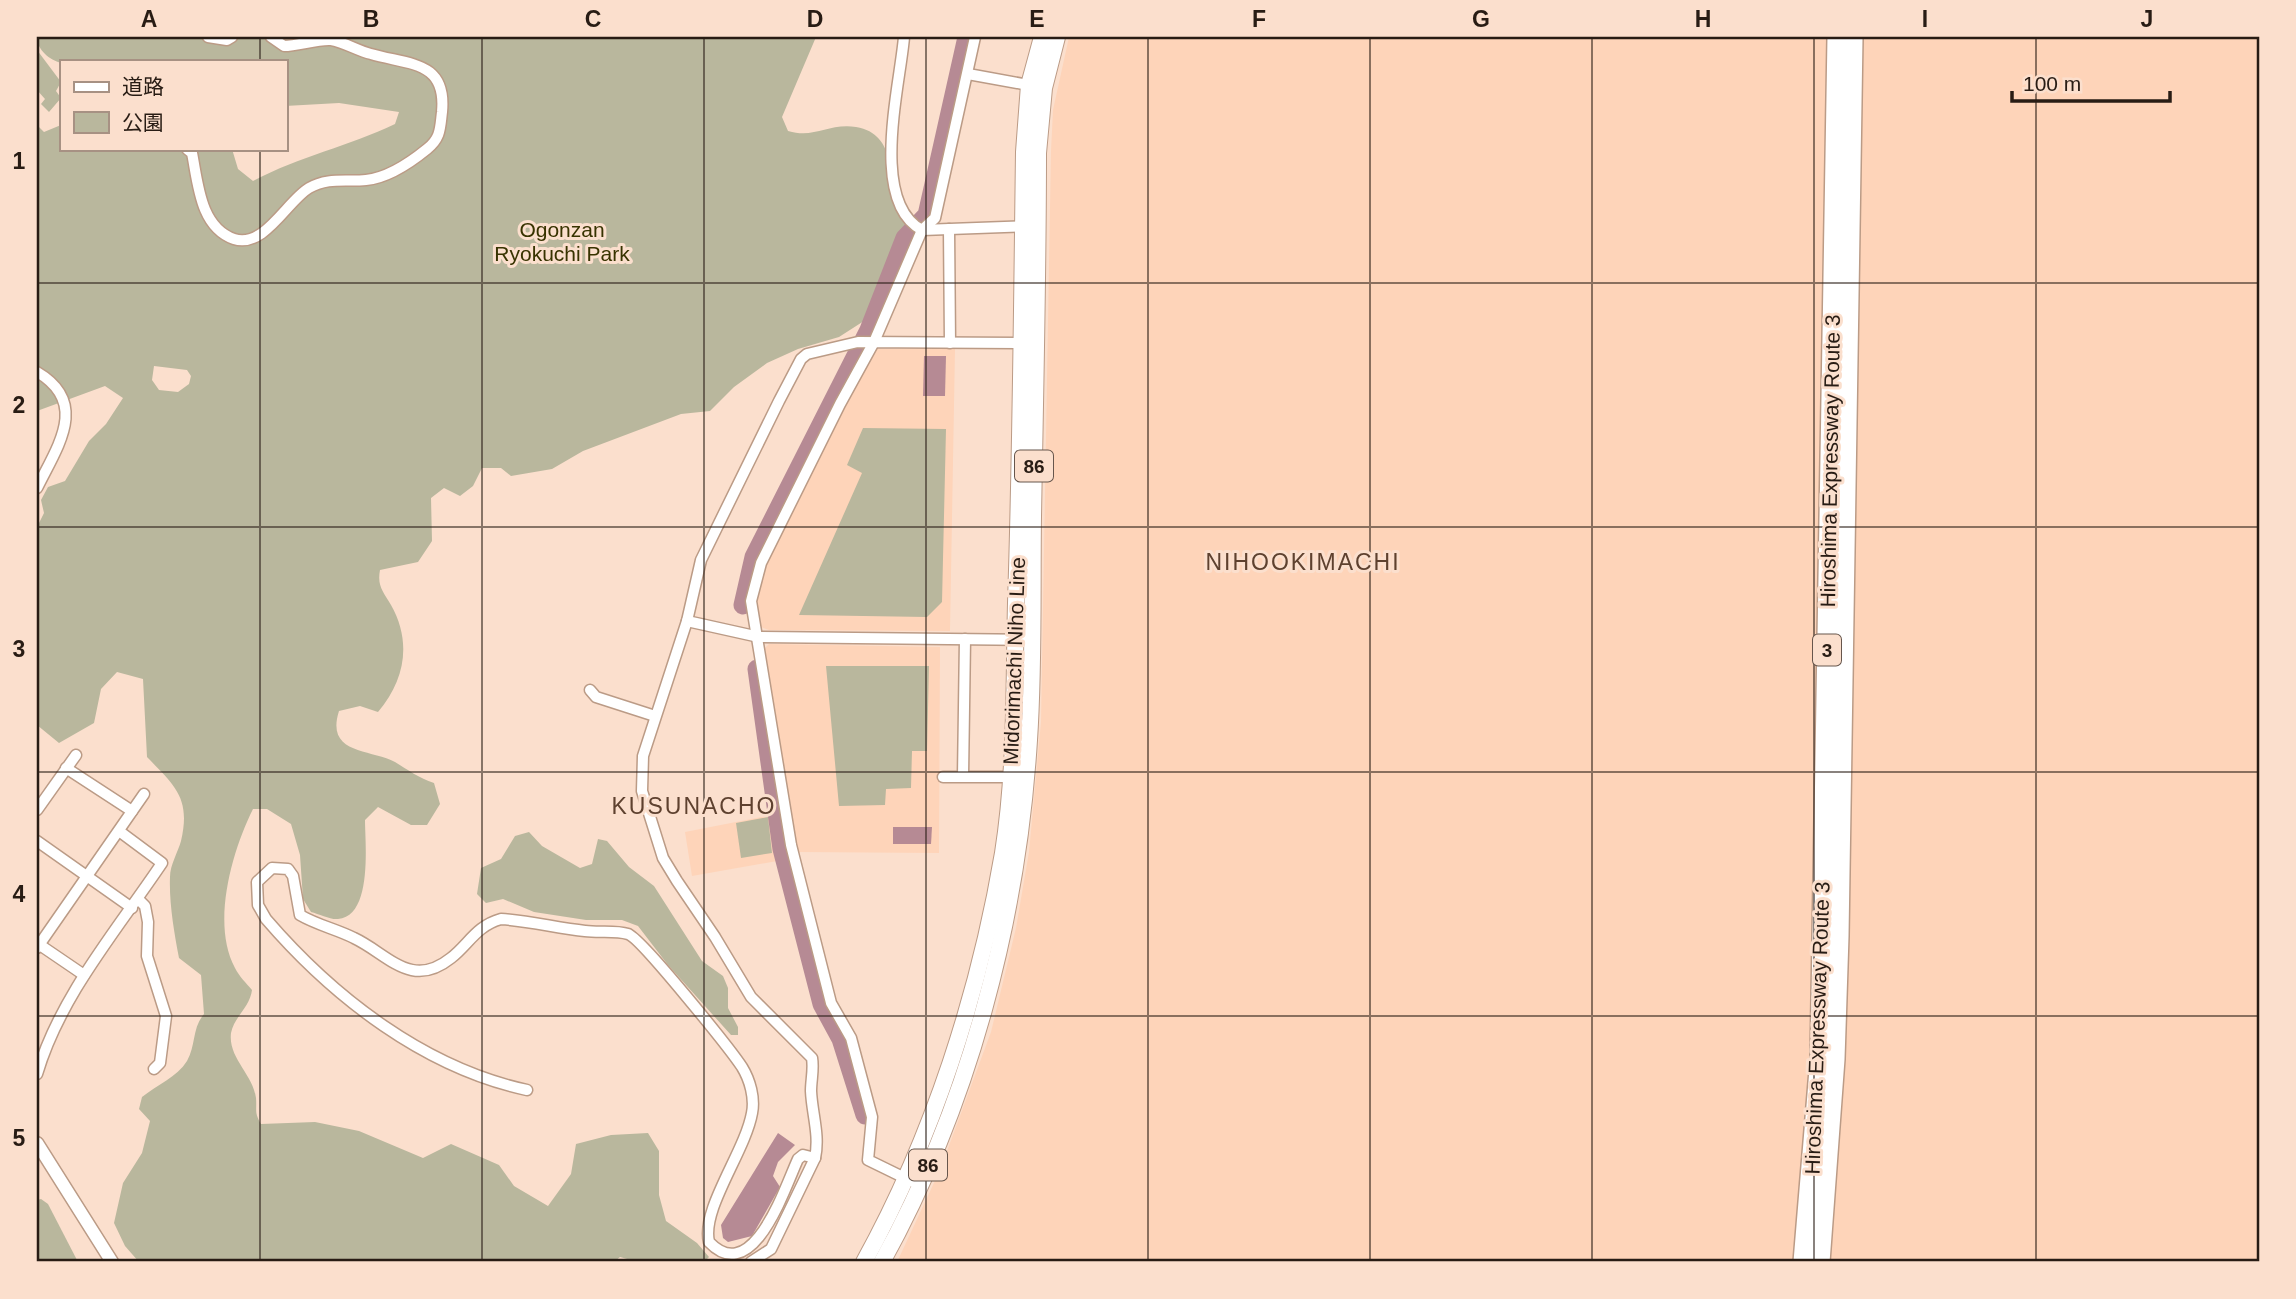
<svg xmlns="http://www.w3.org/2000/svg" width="2296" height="1299" font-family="Arial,'Noto Sans JP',sans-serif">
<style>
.built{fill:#fed4b9}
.green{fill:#b9b79d;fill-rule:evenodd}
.water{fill:#b68a94}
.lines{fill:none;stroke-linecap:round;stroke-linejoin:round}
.river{stroke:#b68a94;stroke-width:19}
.minor-casing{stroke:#bb9b86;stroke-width:13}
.tertiary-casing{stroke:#bb9b86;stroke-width:15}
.primary-casing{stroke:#bb9b86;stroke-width:18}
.motorway-casing{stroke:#bb9b86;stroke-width:22}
.minor{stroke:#fff;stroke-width:10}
.tertiary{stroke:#fff;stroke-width:12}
.primary{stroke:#fff;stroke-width:16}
.motorway{stroke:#fff;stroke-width:19}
.grid{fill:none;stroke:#281c14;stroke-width:2;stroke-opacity:0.55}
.labels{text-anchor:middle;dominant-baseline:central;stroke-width:6;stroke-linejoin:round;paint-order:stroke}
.shield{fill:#fbdfcd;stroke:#67564c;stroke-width:2}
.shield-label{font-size:19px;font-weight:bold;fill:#281c14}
.park-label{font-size:21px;fill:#383300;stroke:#fbdfcd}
.street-label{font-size:21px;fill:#281c14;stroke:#fbdfcd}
.neighbourhood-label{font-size:23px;letter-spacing:2px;fill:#5e412f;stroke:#fbdfcd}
.neatline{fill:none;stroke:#281c14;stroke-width:2.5}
.grid-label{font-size:23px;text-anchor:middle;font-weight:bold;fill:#281c14}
</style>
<rect width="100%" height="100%" fill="#fbdfcd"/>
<g class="built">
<path d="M 1069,37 L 2259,37 L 2259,1262 L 897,1262 L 940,1170 L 991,1032 L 1016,928 L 1029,852 L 1041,722 L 1051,151 L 1053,110 Z"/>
<path d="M 873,349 L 955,349 L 950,631 L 769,630 L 761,627 L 755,606 L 765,564 Z"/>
<path d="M 769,644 L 940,647 L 939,853 L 798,852 L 765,648 Z"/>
<path d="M 771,815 L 777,861 L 692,876 L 685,832 Z"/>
</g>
<g class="green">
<path d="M 37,37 L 816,37 L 782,117 L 788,131 C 815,139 828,123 856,127 C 898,134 888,180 898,211 C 900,217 905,224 909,230 L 886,285 L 867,319 L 839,337 L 798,349 L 767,363 L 734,387 L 710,411 L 681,414 L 583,451 L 552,469 L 511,476 L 501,468 L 482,468 L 473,486 L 460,496 L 444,488 L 431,498 L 432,541 L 418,562 L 380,570 C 377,586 383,591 391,605 C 412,642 405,680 378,712 L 360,706 L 339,711 C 325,755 371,749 395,762 C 408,770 419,778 434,783 L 440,804 L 427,825 L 411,825 L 378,807 L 365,820 C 365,843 373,916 338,919 C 331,920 319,914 311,912 L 303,899 L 300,855 L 291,824 L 267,809 L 253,809 C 232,851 211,924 235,968 C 239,976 246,983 252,990 C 250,1007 234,1017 231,1033 C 228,1058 253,1074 256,1098 C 257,1110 254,1113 261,1124 L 315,1122 L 359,1131 L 423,1158 L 451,1144 L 499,1165 L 514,1186 L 548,1206 L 571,1174 L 576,1144 L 611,1135 L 648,1133 L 659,1151 L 659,1195 L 666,1221 L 697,1243 L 709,1257 L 704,1262 L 638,1262 L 620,1257 L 614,1262 L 139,1262 L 125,1246 L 114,1223 L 123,1183 L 142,1153 L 150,1121 L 139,1109 L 142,1097 C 157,1085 177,1077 187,1061 C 196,1045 192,1028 204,1014 L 201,975 L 179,958 C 174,932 169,903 170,877 C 170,865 178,852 181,841 C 191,798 175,786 147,757 L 143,679 L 117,672 L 101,689 L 94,723 L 59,743 L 37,725 L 37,527 L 44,513 L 41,500 L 48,487 L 65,481 L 89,441 L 106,424 L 123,398 L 105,386 L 37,411 L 37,125 L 44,132 L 61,125 L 61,149 L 232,149 L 238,169 L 253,181 C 298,157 349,146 395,124 L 399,112 L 339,103 L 285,106 L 285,61 L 61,63 C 50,60 37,50 37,37 ZM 154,366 L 187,370 L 191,376 L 189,384 L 178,392 L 159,390 L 152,380 Z"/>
<path d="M 37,50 L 61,82 L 56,91 L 61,98 L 49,112 L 41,104 L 45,99 L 37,90 Z"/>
<path d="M 863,428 L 946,429 L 942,602 L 927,617 L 799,615 L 862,473 L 847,465 Z"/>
<path d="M 826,666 L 929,666 L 927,751 L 912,751 L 911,788 L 886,789 L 885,805 L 839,806 Z"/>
<path d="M 768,817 L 772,853 L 741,858 L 736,823 Z"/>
<path d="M 529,832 L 542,846 L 580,868 L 592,864 L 598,839 L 607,841 L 629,867 L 654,886 L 702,961 L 723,976 L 728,988 L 728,1008 L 738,1027 L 738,1035 L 731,1035 L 668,965 L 638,926 L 622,920 L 586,920 L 534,912 L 503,899 L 486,903 L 477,894 L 481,868 L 501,859 L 515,836 Z"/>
<path d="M 41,1199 L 48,1204 L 78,1262 L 37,1262 L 37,1200 Z"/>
</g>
<g class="water">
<path d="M 924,356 L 946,356 L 945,396 L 923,396 Z"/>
<path d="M 893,827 L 932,827 L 931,844 L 893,844 Z"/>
<path d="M 778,1133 L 795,1145 L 778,1162 L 773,1176 L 780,1187 L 752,1236 L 728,1242 L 723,1238 L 721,1225 Z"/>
</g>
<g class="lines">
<g class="river">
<path d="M 743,605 L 754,557 L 869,330 L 905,238 L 927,215 L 967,37"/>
<path d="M 757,669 L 782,849 L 822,1004 L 841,1039 L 865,1115"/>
</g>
<g class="minor-casing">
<g id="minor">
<path d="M 208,37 L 227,40 L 232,37"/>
<path d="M 904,37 C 900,86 869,202 922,230 L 1029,226"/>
<path d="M 968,74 L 1034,86"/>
<path d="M 187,149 L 192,153 C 198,183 200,227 234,239 C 264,249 287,201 309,188 C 328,177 346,182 366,180 C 387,178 411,162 427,149 C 441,138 440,128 442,112 C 447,60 408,65 371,54 C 358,51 344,42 331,40 C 317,39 298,46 284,46 L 271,37"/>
<path d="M 949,229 L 950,343"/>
<path d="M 37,372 C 90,403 57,447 37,488"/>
<path d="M 687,621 L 759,637 L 1031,640"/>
<path d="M 590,690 L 596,697 L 655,716"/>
<path d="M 66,768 L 132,811"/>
<path d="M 963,776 L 965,639"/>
<path d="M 943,777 L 1010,777"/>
<path d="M 37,810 L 76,755"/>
<path d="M 37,841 L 132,908"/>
<path d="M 138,899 L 145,906 L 148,922 L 147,956 L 166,1016 L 160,1063 L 154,1069"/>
<path d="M 37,943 L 84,975"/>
<path d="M 37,948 L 144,794"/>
<path d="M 37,1074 C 60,996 117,930 162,863 L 119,831"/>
<path d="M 527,1090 C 425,1068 334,998 266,919 L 258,905 L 257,882 L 272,868 L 288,869 L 293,876 L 300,915 C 317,925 336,929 354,938 C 388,954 411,990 451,958 C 469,944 476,926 501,919 C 530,921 557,928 585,931 C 599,933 615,930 628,934 C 641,938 730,1049 742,1067 C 750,1080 755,1098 752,1113 C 745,1152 701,1209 709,1242 C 753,1288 785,1187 798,1159 L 803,1155 L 815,1158"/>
<path d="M 911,1181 L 868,1160 L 872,1117 L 851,1038 L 831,1003 L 791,845 L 751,601 L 761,563 L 840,404 L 874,342 L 922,230 L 935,218 L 975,37"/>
<path d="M 751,1262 L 771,1249 L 815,1158 C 820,1135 812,1114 811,1091 C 811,1080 814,1069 812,1058 L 751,997 L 715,937 L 677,881 L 663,858 L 642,791 L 643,756 L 687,621 L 701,560 L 779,401 L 801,359 L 807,354 L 858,342 L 1026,343"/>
</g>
</g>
<g class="tertiary-casing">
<path id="tertiary" d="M 37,1143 L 112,1262"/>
</g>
<g class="primary-casing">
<g id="primary">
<path d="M 864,1262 C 933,1137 979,994 1003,853 C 1016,771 1014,686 1016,603 C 1021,453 1022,303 1024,152 L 1029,85 L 1042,37"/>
<path d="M 882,1262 C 969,1105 1018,919 1029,740 C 1034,666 1032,591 1033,517 C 1035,396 1038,274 1038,153 L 1044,88 L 1057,37"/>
</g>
</g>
<g class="motorway-casing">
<g id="motorway">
<path d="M 1803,1262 L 1820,1058 L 1837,37"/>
<path d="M 1820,1262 L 1835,1059 L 1839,936 L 1853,37"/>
</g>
</g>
<use href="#minor" class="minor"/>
<use href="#tertiary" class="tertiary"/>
<use href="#primary" class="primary"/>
<use href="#motorway" class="motorway"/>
</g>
<path class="grid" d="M 260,37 L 260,61M 482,37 L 482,1262M 704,37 L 704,1262M 926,37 L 926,1262M 1148,37 L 1148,1262M 1370,37 L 1370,1262M 1592,37 L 1592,1262M 1814,37 L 1814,1262M 2036,37 L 2036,1262M 260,149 L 260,1262M 37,283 L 2259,283M 37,527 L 2259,527M 37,772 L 2259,772M 37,1016 L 2259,1016"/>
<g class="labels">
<g class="shield">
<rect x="1015" y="450.5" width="38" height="31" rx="5"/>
<rect x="1813" y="634.5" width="28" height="31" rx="5"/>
<rect x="909" y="1149.5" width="38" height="31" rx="5"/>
</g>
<g class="shield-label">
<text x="1034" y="466">86</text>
<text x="1827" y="650">3</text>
<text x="928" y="1165">86</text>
</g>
<g class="park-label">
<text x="562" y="229">Ogonzan<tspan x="562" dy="24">Ryokuchi Park</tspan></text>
</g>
<g class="street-label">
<text transform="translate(1830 461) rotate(-89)">Hiroshima Expressway Route 3</text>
<text transform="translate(1014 661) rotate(-88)">Midorimachi Niho Line</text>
<text transform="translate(1817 1028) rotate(-88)">Hiroshima Expressway Route 3</text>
</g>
<g class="neighbourhood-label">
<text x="1303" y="562">NIHOOKIMACHI</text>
<text x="694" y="806">KUSUNACHO</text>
</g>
</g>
<rect width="2296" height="1299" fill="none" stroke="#fbdfcd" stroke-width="77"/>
<rect x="60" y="60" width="228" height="91" fill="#fbdfcd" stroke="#a79183" stroke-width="2"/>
<rect x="74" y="82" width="35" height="10" fill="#ffffff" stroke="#a79183" stroke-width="2"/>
<text x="122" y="94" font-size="21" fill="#281c14">道路</text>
<rect x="74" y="112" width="35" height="21" fill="#b9b79d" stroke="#a79183" stroke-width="2"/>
<text x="122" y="130" font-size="21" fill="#281c14">公園</text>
<path d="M2012 91v10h158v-10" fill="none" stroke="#281c14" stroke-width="3.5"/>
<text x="2023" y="91" font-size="21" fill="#281c14" stroke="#fbdfcd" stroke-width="5" paint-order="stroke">100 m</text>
<rect x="38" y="38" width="2220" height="1222" class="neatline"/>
<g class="grid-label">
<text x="149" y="27">A</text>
<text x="371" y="27">B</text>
<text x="593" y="27">C</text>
<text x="815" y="27">D</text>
<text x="1037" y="27">E</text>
<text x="1259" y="27">F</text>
<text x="1481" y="27">G</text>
<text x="1703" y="27">H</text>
<text x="1925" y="27">I</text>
<text x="2147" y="27">J</text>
<text x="19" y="169">1</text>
<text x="19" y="413">2</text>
<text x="19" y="657">3</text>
<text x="19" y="902">4</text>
<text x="19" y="1146">5</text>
</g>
</svg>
